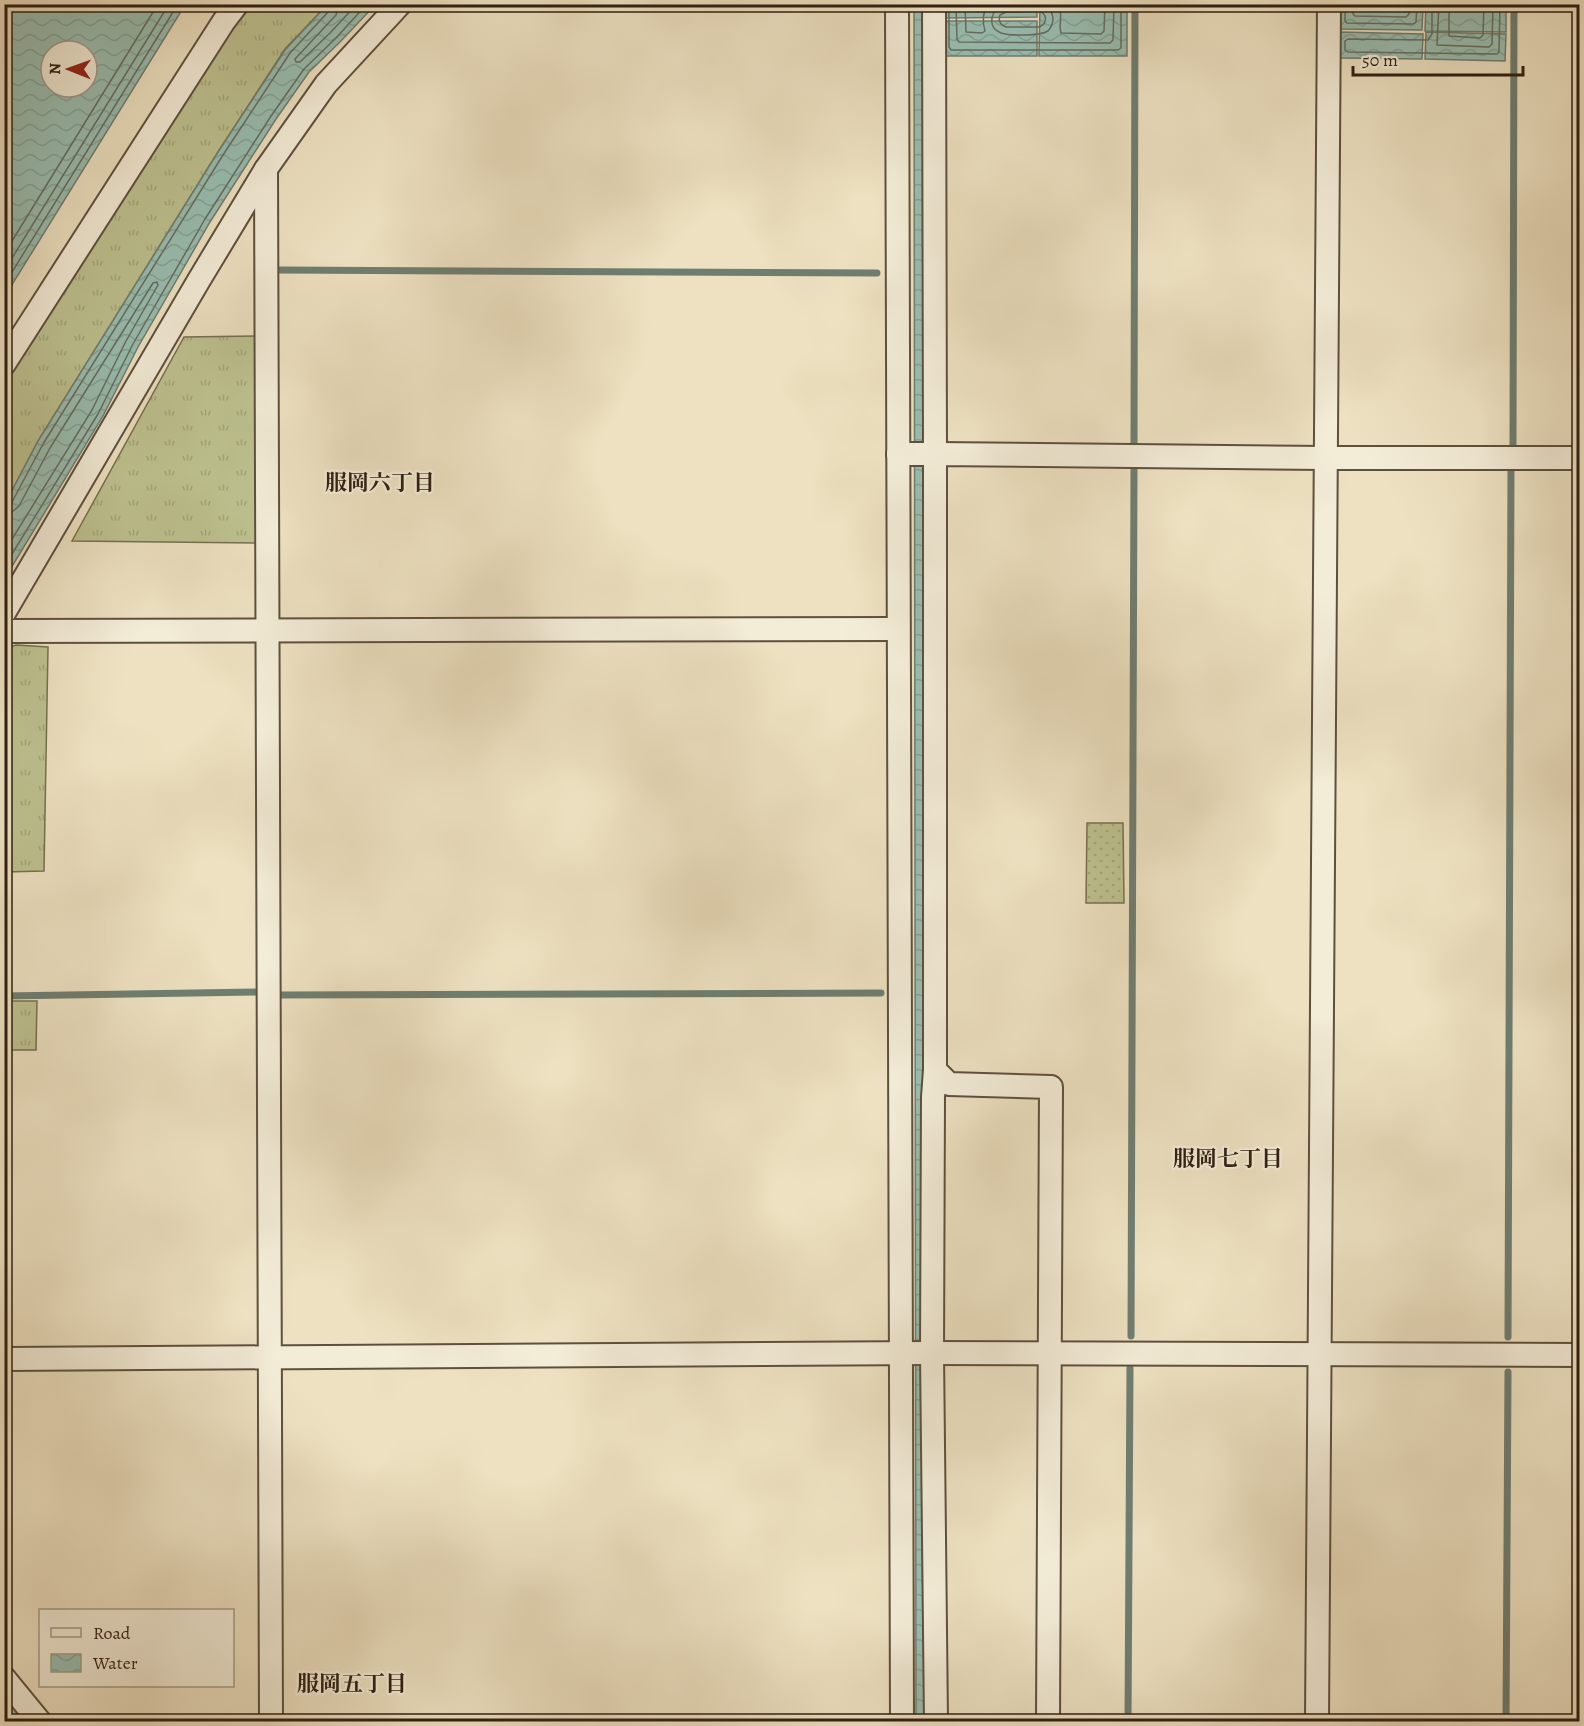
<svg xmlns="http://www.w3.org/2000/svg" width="1584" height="1726" font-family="Alegreya,'Noto Serif JP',serif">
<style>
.grass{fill:url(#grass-tufts);stroke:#767050;stroke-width:1.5}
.garden{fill:url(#garden-dots);stroke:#767050;stroke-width:1.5}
.water{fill:url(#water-waves);stroke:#6f7e71;stroke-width:1.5;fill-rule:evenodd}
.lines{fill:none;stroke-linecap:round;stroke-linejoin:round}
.shore{stroke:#646e62;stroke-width:1.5}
.stream{stroke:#6f7e71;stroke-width:7}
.minor-casing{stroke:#5e503e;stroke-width:26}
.minor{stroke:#f3ecd7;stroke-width:22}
.labels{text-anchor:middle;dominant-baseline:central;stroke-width:4.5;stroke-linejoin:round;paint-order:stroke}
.neighbourhood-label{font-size:22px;font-weight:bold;fill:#2f1f12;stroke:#f3ecd7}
</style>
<defs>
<pattern id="grass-tufts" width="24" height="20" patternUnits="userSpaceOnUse" patternTransform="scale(1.5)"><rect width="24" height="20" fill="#bdc18f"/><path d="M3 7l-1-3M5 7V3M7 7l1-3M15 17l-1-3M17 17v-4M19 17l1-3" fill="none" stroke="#a3a57a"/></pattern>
<pattern id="garden-dots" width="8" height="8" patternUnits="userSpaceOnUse" patternTransform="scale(1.5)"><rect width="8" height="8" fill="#bdc18f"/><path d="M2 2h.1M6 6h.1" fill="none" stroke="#a3a57a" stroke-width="1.8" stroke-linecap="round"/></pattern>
<pattern id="water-waves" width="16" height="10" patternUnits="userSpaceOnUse" patternTransform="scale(1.5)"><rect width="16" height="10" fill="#99beb1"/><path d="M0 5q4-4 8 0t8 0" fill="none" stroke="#84a397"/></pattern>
</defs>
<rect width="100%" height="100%" fill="#ede1c1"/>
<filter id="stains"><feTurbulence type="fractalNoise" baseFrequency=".00333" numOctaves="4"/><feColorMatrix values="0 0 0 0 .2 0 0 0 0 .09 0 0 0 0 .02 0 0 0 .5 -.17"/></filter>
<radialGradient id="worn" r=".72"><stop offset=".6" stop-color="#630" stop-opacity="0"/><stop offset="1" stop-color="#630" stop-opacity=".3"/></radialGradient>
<g class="grass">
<path d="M 249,5 L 327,5 L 285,49 L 218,152 L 38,441 L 5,504 L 5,383 L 234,22 Z"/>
<path d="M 257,336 L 257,543 L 72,541 L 184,337 Z"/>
<path d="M 16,645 L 48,647 L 44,871 L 5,872 L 5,649 Z"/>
<path d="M 4,1001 L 37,1001 L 36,1050 L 5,1050 Z"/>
</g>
<path class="garden" d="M 1087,823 L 1123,823 L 1124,903 L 1086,903 Z"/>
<g class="water">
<path d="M 5,4 L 185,5 L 5,296 L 4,5 ZM 51,51 L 87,51 L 87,87 L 51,87 Z"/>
<path d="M 327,5 L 375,5 L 340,42 L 309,72 L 276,119 L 210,222 L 138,347 L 103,416 L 5,578 L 5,504 L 38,441 L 218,152 L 285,50 Z"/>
<path d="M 914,5 L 925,5 L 927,1722 L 916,1721 Z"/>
<path d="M 943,5 L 1037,5 L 1037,17 L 943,18 Z"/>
<path d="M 1040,5 L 1127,5 L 1127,56 L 1039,56 Z"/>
<path d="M 1339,5 L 1423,5 L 1422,30 L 1339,29 Z"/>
<path d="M 1426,5 L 1506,6 L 1506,32 L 1425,31 Z"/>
<rect x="943" y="21" width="94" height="35"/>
<path d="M 1339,32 L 1423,34 L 1422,59 L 1339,58 Z"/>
<path d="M 1426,32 L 1506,34 L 1505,61 L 1425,59 Z"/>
<path d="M 5,1695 L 26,1721 L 5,1721 Z"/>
</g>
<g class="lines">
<g class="shore">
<path d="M 339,4 L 336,15 L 295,59 L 296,62 L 300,62 L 330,33 L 357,4"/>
<path d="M 949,4 L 949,47 L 951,50 L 1118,50 L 1121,48 L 1121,4"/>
<path d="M 956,4 L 957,39 L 959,42 L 1110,43 L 1113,40 L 1114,4"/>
<path d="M 965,4 L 966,32 L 982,33 L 985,31 C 982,21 982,13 988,4"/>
<path d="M 1004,4 C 991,9 986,27 1001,33 C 1010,36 1040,36 1048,31 C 1056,22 1054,11 1044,4"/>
<path d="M 1058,4 C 1064,16 1058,23 1061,33 L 1101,34 L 1104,31 L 1105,4"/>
<path d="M 1345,4 L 1345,21 L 1347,23 L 1413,24 L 1416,22 L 1417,4"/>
<path d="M 1352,4 L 1353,14 L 1355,16 L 1406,17 L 1409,14 L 1409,4"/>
<path d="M 1432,4 L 1432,34 L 1428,40 L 1348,39 L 1345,41 L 1345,50 L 1348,52 L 1497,54 L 1499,52 L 1500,4"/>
<path d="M 1439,4 L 1437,45 L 1489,47 L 1492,44 L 1493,4"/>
<path d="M 1449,4 L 1449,36 L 1480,38 L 1483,35 L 1484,4"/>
<path d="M 1039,11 C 1045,13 1047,18 1044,24 L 1039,27 L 1006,27 C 1000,25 998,21 1000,15 L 1006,12 Z"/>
<path d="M 4,254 L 158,4"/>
<path d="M 4,271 L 169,4"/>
<path d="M 4,285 L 178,4"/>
<path d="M 4,506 L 9,505 L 12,502 L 43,444 L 223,155 L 290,53 L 329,11 L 331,4"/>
<path d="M 4,513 L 12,512 L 19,506 L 50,448 L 153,283 L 157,282 L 158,285 L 126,341 L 92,410 L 4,552"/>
<path d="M 4,567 L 98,414 L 133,344 L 205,219 L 271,116 L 304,69 L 336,38 L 367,4"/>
</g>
<g class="stream">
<path d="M 279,270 L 877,273"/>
<path d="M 1134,443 L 1135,4"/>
<path d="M 1513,446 L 1514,4"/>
<path d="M 281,995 L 881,993"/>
<path d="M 4,996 L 261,992"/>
<path d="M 1131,1336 L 1134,469"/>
<path d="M 1508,1337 L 1511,467"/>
<path d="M 281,1719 L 885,1720"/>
<path d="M 55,1720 L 226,1722"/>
<path d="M 1128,1722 L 1130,1368"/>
<path d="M 1506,1722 L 1508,1372"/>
</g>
<g class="minor-casing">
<g id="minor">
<path d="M 897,4 L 902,1722"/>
<path d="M 266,169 L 271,1722"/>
<path d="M 4,364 L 224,21 L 237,4"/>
<path d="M 898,454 L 935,454 L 934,4"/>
<path d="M 4,613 L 199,280 L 266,169 L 326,84 L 400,4"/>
<path d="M 4,631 L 898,629"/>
<path d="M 935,1070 L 933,1097 L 932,1353 L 936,1722"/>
<path d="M 4,1359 L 929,1353 L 1580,1355"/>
<path d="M 4,1678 L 40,1722"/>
<path d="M 1048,1722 L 1051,1087 L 949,1084 L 935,1070 L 935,454 L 1326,458 L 1580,458"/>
<path d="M 1317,1722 L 1329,4"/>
</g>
</g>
<use href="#minor" class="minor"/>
</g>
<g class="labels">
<g class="neighbourhood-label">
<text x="380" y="483">服岡六丁目</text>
<text x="1228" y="1159">服岡七丁目</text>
<text x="352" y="1684">服岡五丁目</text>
</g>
</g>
<rect width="1584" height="1726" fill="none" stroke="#ede1c1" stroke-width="24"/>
<rect x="6" y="6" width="1572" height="1714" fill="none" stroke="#2f1f12" stroke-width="3"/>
<rect x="12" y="12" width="1560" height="1702" fill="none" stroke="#2f1f12" stroke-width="1.5"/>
<rect x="39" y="1609" width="195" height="78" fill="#f3ecd7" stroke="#a59a88" stroke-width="1.5"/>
<rect x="51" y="1628" width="30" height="9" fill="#f3ecd7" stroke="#a59a88" stroke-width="1.5"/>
<text x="93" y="1639" font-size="18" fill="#2f1f12">Road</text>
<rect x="51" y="1654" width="30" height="18" fill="url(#water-waves)" stroke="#a59a88" stroke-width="1.5"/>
<text x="93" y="1669" font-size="18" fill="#2f1f12">Water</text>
<g transform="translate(69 69) rotate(271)"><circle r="28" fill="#f3ecd7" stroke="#a59a88" stroke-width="1.5"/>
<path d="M0-4.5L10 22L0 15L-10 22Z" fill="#8f2418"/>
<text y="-9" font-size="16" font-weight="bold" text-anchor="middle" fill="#2f1f12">N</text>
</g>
<path d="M1353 66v9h170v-9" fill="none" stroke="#2f1f12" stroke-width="3"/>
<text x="1362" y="66" font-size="18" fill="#2f1f12" stroke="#f3ecd7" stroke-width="4.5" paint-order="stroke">50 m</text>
<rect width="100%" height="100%" filter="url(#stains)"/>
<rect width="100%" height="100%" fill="url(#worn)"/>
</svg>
